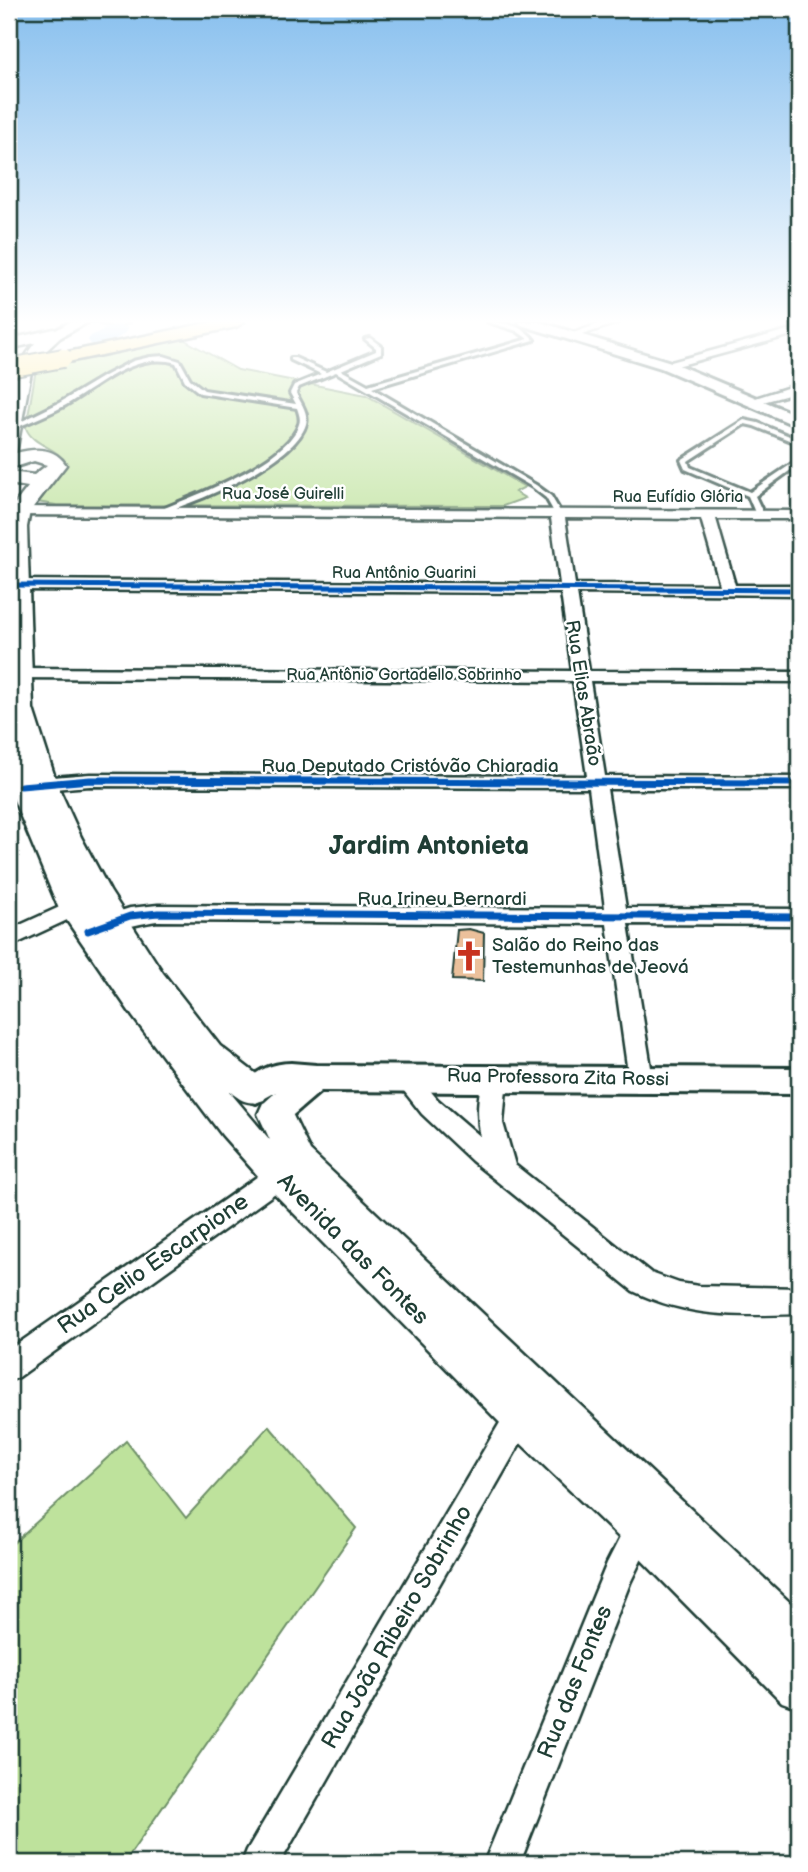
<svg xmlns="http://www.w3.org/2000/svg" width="808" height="1872" font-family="'Balsamiq Sans',sans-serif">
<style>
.green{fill:#bee29c;stroke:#6e9068;stroke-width:2}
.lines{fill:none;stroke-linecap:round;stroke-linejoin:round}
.stream{stroke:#6795a9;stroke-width:3.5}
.river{fill:#97cff7;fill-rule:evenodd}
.building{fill:#ebc09b;stroke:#1f3d34;stroke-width:2}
.service-casing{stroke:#1f3d34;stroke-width:6}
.minor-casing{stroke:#1f3d34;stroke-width:5}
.tertiary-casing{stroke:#1f3d34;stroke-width:6}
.secondary-casing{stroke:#1f3d34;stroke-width:5}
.primary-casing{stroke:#1f3d34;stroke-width:5}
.service{fill:#fff;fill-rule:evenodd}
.minor{fill:#fff;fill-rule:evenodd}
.tertiary{fill:#fff;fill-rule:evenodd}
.secondary{fill:#fff;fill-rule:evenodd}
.primary{fill:#f8e281;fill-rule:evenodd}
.primary-bridge-casing{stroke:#1f3d34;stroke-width:22;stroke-linecap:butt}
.primary-bridge{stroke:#f8e281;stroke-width:18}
.cycleway-far1-casing{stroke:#fff;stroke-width:9}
.cycleway-casing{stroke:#fff;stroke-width:11}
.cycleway-far1{stroke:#0057b8;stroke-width:5}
.cycleway{stroke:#0057b8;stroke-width:7}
.labels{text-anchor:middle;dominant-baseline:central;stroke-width:5;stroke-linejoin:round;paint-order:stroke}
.far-street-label{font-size:16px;fill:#1f3d34;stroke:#fff}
.street-label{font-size:19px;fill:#1f3d34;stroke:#fff}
.poi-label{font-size:19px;fill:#1f3d34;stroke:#fff;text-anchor:start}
.near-street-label{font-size:23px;fill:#1f3d34;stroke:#fff}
.district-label{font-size:26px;font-weight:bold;fill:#1f3d34;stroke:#fff}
</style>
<rect width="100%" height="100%" fill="#fff"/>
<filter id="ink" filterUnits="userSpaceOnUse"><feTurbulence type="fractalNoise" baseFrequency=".0143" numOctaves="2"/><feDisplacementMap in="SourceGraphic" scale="14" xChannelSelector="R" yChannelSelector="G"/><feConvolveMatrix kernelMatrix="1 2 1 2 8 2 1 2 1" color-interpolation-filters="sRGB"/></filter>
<g filter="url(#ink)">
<g class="green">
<path d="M 183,339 L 238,370 L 366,395 L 525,487 L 515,492 L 525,498 L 503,506 L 56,505 L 37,502 L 35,499 C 46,485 61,480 66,462 C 56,447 32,445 26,428 L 36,369 Z"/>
<path d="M 269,1426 L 356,1528 L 124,1863 L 9,1863 L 9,1547 L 126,1441 L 186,1518 Z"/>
</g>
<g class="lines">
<path class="stream" d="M 92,322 L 118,329 L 130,322"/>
<path class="river" d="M 118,323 L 128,329 C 120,339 104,347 91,344 L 88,340 L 91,336 Z"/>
</g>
<path class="building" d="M 469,929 L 484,933 L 483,981 L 452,980 L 457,930 Z"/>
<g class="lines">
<g class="service-casing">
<g id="service">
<path d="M 488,322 C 505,322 524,326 534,340 L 372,388 L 536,485 L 551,496 L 561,513 L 559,514 L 555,514 L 546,498 L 532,487 L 336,372 L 299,387 L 296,393 C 300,402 309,413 306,424 C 295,462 200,501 164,512 L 162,511 L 162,509 C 196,495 287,462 299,424 C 301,419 299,414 297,408 L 200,393 L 185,381 L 176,363 C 135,351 99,386 66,405 C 49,414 32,421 15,428 L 10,427 L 59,403 L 104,376 L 133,361 L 150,357 L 164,356 L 180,361 L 190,379 L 204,390 L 296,404 L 290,393 L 294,385 L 321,374 L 291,360 L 291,358 L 295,358 L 326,372 L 376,351 L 376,348 L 365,339 L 370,338 L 381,346 L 381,353 L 341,370 L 368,385 L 528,339 L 517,331 Z"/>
<path d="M 744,420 L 758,423 L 799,440 L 799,444 L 754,426 L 745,424 L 688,461 L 690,467 L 750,492 L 799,459 L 799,464 L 755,496 L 764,515 L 760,517 L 756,515 L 748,496 L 685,469 L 681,460 Z"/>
</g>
</g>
<g class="minor-casing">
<g id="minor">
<path d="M 604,322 L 620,322 L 573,338 L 567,335 Z"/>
<path d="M 799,327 L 799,333 L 666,369 L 660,365 Z"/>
<path d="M 799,384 L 799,392 L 752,405 L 746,401 Z"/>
<path d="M 9,507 L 799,511 L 799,519 L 716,519 L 735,585 L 799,585 L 799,595 L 577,593 L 589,671 L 799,672 L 799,682 L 590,681 L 605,776 L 799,777 L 799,789 L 607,789 L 626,908 L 799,909 L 799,925 L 628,924 L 653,1080 L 649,1087 L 641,1090 L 633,1087 L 629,1080 L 607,924 L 158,921 C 143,922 101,935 93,932 L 90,926 L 93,920 L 130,908 L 158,905 L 605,908 L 589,788 L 90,786 L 28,791 L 21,789 L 19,785 L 21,781 L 28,779 L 90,774 L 587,776 L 573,681 L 9,678 L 9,668 L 572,671 L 561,593 L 9,590 L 9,580 L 560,584 L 551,518 L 9,515 ZM 565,518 L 701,519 L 720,585 L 575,584 Z"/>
<path d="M 86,895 L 93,898 L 96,903 L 93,908 L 9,947 L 9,930 Z"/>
<path d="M 405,1067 L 413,1070 L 438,1100 L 481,1137 C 476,1116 477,1089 487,1070 L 495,1067 L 503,1070 L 507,1077 L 503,1123 L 515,1165 L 651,1273 L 679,1283 L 699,1286 L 799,1288 L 799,1314 C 739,1316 689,1318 633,1291 L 472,1161 L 422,1114 L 393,1077 L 397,1070 Z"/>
<path d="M 290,1157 L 299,1160 L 302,1168 L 299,1176 L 19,1377 L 9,1381 L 9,1350 L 281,1160 Z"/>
<path d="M 524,1395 L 534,1399 L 538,1409 L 534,1419 L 280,1863 L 242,1863 L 247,1850 L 514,1399 Z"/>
<path d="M 644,1508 L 655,1512 L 659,1523 L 630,1583 L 520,1863 L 484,1863 L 607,1563 L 633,1512 Z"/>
</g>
</g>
<g class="tertiary-casing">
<g id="tertiary">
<path d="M 70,322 L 88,322 L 61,337 L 56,338 L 49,334 Z"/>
<path d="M 519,322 L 540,322 L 671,362 L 799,416 L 799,427 L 661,368 L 521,325 Z"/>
<path d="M 291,1063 L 316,1065 L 799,1068 L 799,1094 L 321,1091 L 287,1120 L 276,1124 L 265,1120 L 261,1111 L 265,1102 L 276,1092 L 256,1103 L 246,1099 L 241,1090 C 250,1072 272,1063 291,1063 Z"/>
</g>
</g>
<g class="secondary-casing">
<path id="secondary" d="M 54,329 L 64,334 L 47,350 L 31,372 L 16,453 C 36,448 54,447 66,465 L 30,511 L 27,527 L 33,709 L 57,784 L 81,837 L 110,891 L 163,973 L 220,1046 L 264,1080 L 269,1090 L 264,1100 C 248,1106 240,1100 228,1090 L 270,1140 L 258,1114 L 263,1103 L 275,1099 L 287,1103 L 310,1151 L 799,1611 L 799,1708 L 782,1702 L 626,1544 L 507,1430 L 267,1186 L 222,1135 L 133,1017 L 59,909 L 9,788 L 9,730 L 15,731 L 9,709 L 9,517 L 10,510 L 28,487 L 9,484 L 9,472 L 34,475 L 47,465 L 34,461 L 9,469 C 9,421 0,385 35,343 L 9,349 L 9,339 Z"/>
</g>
<g class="primary-casing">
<path id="primary" d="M 212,322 L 244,322 L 236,327 L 63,363 L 54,358 L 63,353 Z"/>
</g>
<use href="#service" class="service"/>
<use href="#minor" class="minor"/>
<use href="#tertiary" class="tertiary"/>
<use href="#secondary" class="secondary"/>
<use href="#primary" class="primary"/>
<g class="primary-bridge-casing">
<path id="primary-bridge" d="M 9,368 L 63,358"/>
</g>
<use href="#primary-bridge" class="primary-bridge"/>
<g class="cycleway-far1-casing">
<path id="cycleway-far1" d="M 9,585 L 799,590"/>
</g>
<g class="cycleway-casing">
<g id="cycleway">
<path d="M 21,786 L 90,780 L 799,783"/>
<path d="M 88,931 L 130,916 L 158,913 L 799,917"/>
</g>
</g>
<use href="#cycleway-far1" class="cycleway-far1"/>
<use href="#cycleway" class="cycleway"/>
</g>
</g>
<linearGradient id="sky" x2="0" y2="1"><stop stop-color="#87bfee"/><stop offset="0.55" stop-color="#fff"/><stop offset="1" stop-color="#fff" stop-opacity="0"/></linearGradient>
<rect width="808" height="584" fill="url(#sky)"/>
<defs>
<g id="church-bare" transform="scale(2.415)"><path d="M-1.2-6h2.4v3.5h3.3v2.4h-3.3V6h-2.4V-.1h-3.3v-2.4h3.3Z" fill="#c8321e" stroke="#fff" stroke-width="2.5" paint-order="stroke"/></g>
</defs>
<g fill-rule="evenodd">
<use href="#church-bare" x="469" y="956"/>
</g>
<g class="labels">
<g class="far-street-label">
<text x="283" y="494">Rua José Guirelli</text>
<text x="678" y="497">Rua Eufídio Glória</text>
<text x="404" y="573">Rua Antônio Guarini</text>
<text x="404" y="675">Rua Antônio Gortadello Sobrinho</text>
</g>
<g class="street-label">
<text transform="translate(583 693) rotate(81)">Rua Elias Abraão</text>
<text x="410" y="766">Rua Deputado Cristóvão Chiaradia</text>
<text x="442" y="899">Rua Irineu Bernardi</text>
<text transform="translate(558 1078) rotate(1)">Rua Professora Zita Rossi</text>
</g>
<g class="poi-label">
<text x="492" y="945">Salão do Reino das<tspan x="492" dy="22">Testemunhas de Jeová</tspan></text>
</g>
<g class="near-street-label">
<text transform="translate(353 1249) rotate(45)">Avenida das Fontes</text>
<text transform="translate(153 1264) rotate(-35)">Rua Celio Escarpione</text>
<text transform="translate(397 1627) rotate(-60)">Rua João Ribeiro Sobrinho</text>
<text transform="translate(575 1682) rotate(-68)">Rua das Fontes</text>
</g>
<g class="district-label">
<text x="429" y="846">Jardim Antonieta</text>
</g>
</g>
<rect width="808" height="1872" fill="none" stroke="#fff" stroke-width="35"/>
<rect x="18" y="18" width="773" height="1837" fill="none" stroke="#1f3d34" stroke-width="2.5" filter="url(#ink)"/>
</svg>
